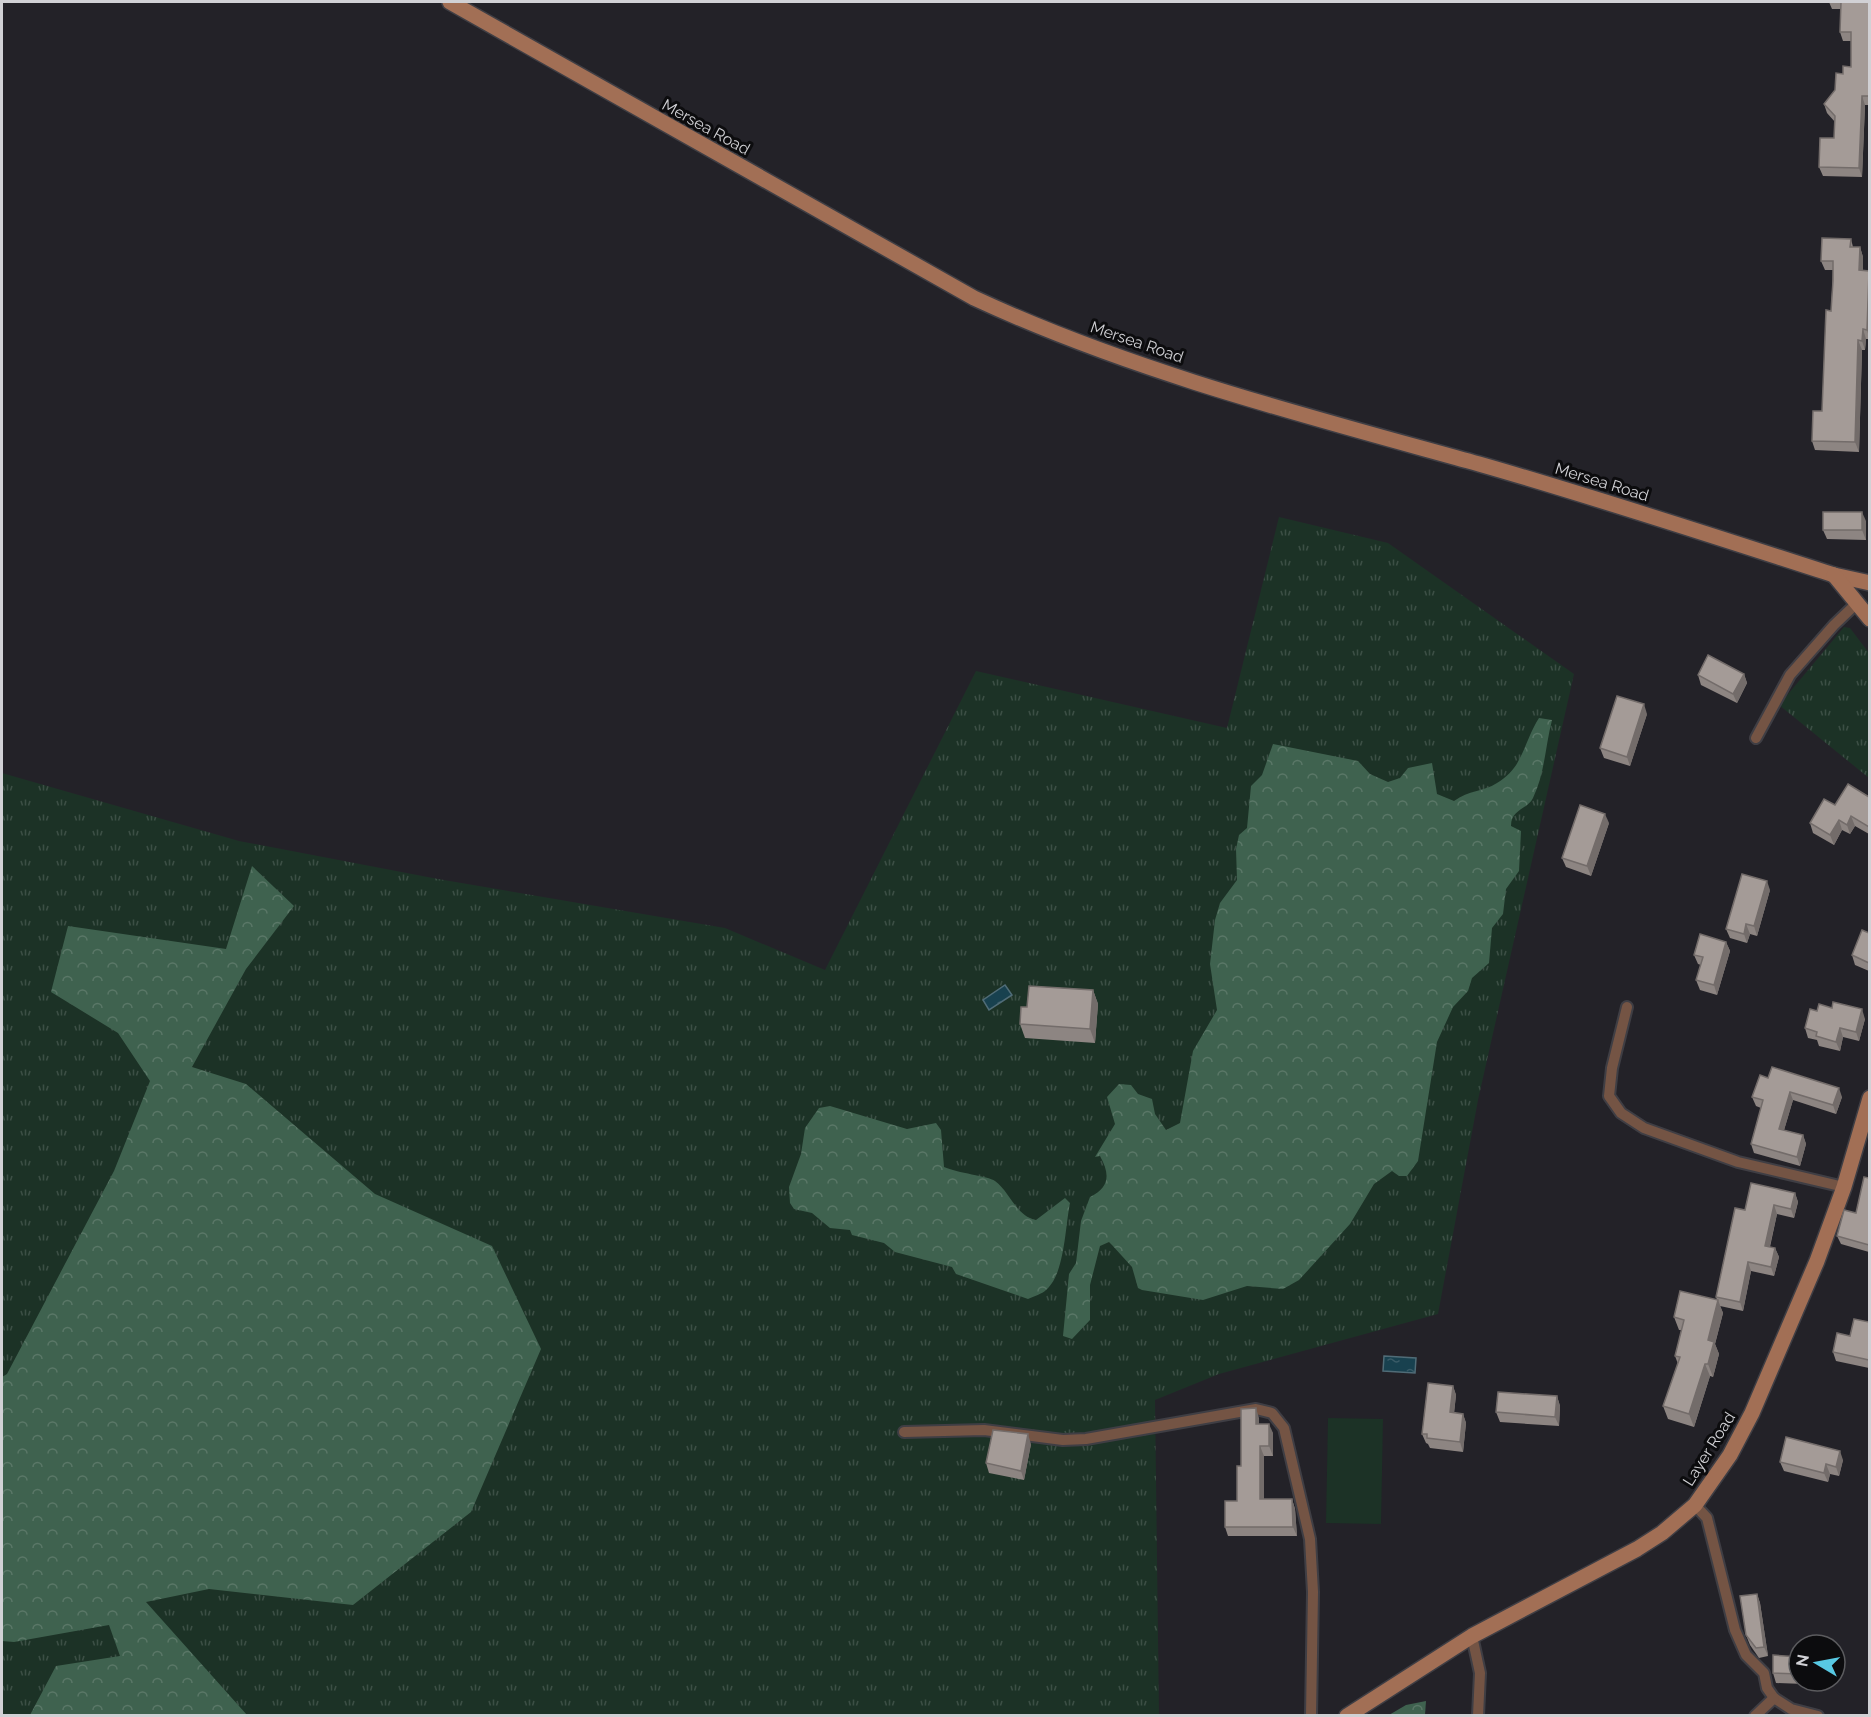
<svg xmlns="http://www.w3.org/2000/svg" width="1871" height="1717" font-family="Raleway,sans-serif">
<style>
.grass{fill:url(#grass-tufts)}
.forest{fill:url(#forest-crowns)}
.pitch{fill:#1c3226}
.water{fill:url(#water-ripples);stroke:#506c77;stroke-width:1.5}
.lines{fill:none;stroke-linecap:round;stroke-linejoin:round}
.lane-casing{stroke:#3f3e44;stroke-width:14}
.secondary-casing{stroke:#3f3e44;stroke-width:18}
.lane{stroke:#745444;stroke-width:10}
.secondary{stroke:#a26f55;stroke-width:15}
.wall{fill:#8d8582}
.shaded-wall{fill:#736c6a}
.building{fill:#a49b97;stroke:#736c6a;stroke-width:1.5}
.labels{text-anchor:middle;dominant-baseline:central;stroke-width:6;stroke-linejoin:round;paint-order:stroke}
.street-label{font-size:16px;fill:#d1d1d5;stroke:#0c0c0e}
</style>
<defs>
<pattern id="grass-tufts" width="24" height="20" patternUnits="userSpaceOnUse" patternTransform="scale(1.5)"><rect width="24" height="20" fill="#1c3226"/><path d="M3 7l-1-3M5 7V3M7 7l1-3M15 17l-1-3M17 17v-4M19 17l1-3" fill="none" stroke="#3c4f45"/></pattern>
<pattern id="forest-crowns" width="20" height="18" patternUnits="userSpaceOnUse" patternTransform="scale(1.5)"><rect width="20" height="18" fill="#3f624f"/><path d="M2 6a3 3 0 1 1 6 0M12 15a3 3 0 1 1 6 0" fill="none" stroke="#5a7767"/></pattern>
<pattern id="water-ripples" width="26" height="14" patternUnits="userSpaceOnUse" patternTransform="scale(1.5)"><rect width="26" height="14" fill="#18414f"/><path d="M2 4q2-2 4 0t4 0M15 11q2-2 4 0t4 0" fill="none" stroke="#395b67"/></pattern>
</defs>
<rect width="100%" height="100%" fill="#232228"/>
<g class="grass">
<path d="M 1279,517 L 1388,543 L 1574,674 L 1478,1100 L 1438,1314 L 1219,1374 L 1155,1400 L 1159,1715 L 2,1715 L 2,773 L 239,841 L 438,879 L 725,928 L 825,970 L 976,671 L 1227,728 Z"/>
<path d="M 1844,627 L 1850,628 L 1869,653 L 1869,778 L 1779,705 Z"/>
</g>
<g class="forest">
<path d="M 1539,718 L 1552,720 C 1545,747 1545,773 1533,798 C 1527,810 1511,809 1511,826 L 1521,831 L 1519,871 L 1506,889 L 1503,914 L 1492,928 L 1489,963 L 1472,978 L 1468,991 L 1453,1007 L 1437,1042 L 1418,1161 L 1407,1176 L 1399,1176 L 1392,1171 L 1374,1184 L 1350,1224 L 1299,1280 L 1283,1289 L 1247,1286 L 1203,1300 L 1142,1290 L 1138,1288 L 1132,1267 L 1112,1245 L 1109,1242 L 1100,1246 L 1090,1285 L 1090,1320 L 1072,1339 L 1063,1336 L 1069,1274 L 1076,1263 L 1081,1221 L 1090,1197 C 1110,1187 1110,1174 1100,1156 L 1095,1157 L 1115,1124 L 1107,1097 L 1119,1084 L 1131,1085 L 1138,1094 L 1152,1099 L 1155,1114 L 1166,1130 L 1180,1123 L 1193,1051 L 1217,1010 L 1210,964 L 1215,920 L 1220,903 L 1237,880 L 1236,849 L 1239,835 L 1247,828 L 1251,786 L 1262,775 L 1273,744 L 1358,761 L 1370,774 L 1388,782 L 1400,778 L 1408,768 L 1432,763 L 1437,794 L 1454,801 C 1469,790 1483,792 1497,783 C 1524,767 1523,743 1539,718 Z"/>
<path d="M 252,866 L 294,906 L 246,969 L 192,1067 L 246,1084 L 375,1194 L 492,1246 L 541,1349 L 471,1512 L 353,1605 L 209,1589 L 146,1602 L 247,1715 L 30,1715 L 56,1666 L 120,1656 L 109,1625 L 14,1642 L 2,1641 L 2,1377 L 7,1374 L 114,1171 L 150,1081 L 118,1033 L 51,992 L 68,926 L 226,949 Z"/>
<path d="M 830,1106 L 907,1129 L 936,1123 L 941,1130 L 944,1167 C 957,1173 988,1176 995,1181 C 1010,1192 1016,1216 1036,1220 L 1065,1198 L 1070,1203 C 1065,1227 1065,1274 1046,1290 C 1042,1294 1034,1296 1028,1299 L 956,1274 L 952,1267 L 895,1252 L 884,1243 L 852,1235 L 850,1230 L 830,1228 L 812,1213 L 794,1209 L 790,1203 L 789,1187 L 801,1154 L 805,1128 L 819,1108 Z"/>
<path d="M 1426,1701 L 1425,1715 L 1389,1715 L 1406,1705 Z"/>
</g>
<path class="pitch" d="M 1328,1418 L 1383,1419 L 1381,1524 L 1326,1523 Z"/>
<g class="water">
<path d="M 1005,985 L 1012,995 L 989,1010 L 983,1000 Z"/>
<path d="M 1384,1356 L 1416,1358 L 1415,1373 L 1383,1371 Z"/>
</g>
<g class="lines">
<g class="lane-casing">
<g id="lane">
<path d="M 1756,738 L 1790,675 L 1834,625 L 1857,603"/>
<path d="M 1627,1007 L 1612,1068 L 1609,1096 L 1621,1113 L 1644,1128 L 1738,1162 L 1844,1187"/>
<path d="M 904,1432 L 984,1430 L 1063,1440 L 1086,1439 L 1256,1409 L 1272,1413 L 1284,1428 L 1310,1539 L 1313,1592 L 1311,1716"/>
<path d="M 1695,1505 L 1707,1518 L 1735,1630 L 1746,1655 L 1764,1673 L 1767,1688 L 1774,1698 L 1791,1709 L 1818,1716"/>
<path d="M 1472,1636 L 1480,1673 L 1478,1716"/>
<path d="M 1755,1716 L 1774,1698"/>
</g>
</g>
<g class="secondary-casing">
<g id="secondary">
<path d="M 450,2 L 974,298 C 1133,372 1310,417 1479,464 C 1598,498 1716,537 1834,575 L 1870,583"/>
<path d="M 1834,575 L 1870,619"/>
<path d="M 1347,1716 L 1472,1636 L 1637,1549 L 1662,1533 L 1695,1505 L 1730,1455 L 1752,1413 L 1817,1261 L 1844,1187 L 1870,1098"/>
</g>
</g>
<use href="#lane" class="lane"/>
<use href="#secondary" class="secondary"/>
</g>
<g class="wall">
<path d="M 1829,2 L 1869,2 L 1869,105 L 1865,105 L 1862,177 L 1823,176 L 1819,167 L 1834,138 L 1835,122 L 1827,113 L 1824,104 L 1835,90 L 1843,74 L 1851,67 L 1851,41 L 1843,41 L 1840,32 L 1840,9 L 1832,9 Z"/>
<path d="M 1851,239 L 1853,247 L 1860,247 L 1863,257 L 1863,271 L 1869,272 L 1869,339 L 1866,339 L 1865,350 L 1862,350 L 1859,452 L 1815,450 L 1812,441 L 1822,411 L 1831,311 L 1833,270 L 1825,270 L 1821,261 Z"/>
<path d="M 1866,521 L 1866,540 L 1827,539 L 1823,530 Z"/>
<path d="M 1744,674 L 1747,683 L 1737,703 L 1701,685 L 1698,675 Z"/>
<path d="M 1647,714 L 1630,766 L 1604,758 L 1600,748 Z"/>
<path d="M 1869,797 L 1869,834 L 1855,826 L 1850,834 L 1842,830 L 1834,845 L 1813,833 L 1810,823 L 1835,805 Z"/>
<path d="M 1609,823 L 1591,876 L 1566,867 L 1562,858 Z"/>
<path d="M 1770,890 L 1757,936 L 1750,934 L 1747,943 L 1730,938 L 1726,929 Z"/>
<path d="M 1869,933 L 1869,971 L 1855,965 L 1852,955 Z"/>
<path d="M 1726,942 L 1730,951 L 1717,995 L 1700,990 L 1696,980 L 1701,965 L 1698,964 L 1694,955 Z"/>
<path d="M 1093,990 L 1098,1004 L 1095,1043 L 1025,1038 L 1020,1024 L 1027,1007 Z"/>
<path d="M 1817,1011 L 1865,1019 L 1859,1041 L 1843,1037 L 1840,1051 L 1819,1046 L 1817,1040 L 1808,1038 L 1805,1028 Z"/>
<path d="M 1768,1078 L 1842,1097 L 1836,1114 L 1793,1100 L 1784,1130 L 1803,1135 L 1806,1144 L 1800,1166 L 1754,1153 L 1751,1144 L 1761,1108 L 1756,1106 L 1752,1097 Z"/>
<path d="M 1869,1178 L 1869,1252 L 1841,1244 L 1837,1236 L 1856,1213 Z"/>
<path d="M 1795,1193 L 1798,1202 L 1794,1218 L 1777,1214 L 1770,1247 L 1775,1248 L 1779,1257 L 1774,1276 L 1751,1271 L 1743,1311 L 1720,1306 L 1723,1313 L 1715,1344 L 1719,1354 L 1713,1377 L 1710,1376 L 1694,1427 L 1668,1419 L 1663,1406 L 1678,1364 L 1675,1356 L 1682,1330 L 1679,1330 L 1674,1317 L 1717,1300 L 1716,1297 L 1745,1210 Z"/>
<path d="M 1869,1322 L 1869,1368 L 1836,1361 L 1833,1352 L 1850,1336 Z"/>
<path d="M 1453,1386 L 1456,1395 L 1454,1413 L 1463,1414 L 1466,1423 L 1463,1452 L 1430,1448 L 1428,1444 L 1426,1443 L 1422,1434 Z"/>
<path d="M 1557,1396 L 1560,1406 L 1559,1426 L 1500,1422 L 1496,1412 Z"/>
<path d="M 1259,1418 L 1259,1424 L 1273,1433 L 1273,1456 L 1264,1456 L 1264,1499 L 1292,1499 L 1295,1509 L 1297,1536 L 1228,1536 L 1225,1527 L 1237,1501 L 1241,1466 Z"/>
<path d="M 1031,1444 L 1024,1480 L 989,1473 L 986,1463 Z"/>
<path d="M 1843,1460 L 1839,1476 L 1830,1474 L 1828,1482 L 1784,1471 L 1780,1462 Z"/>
<path d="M 1757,1594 L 1760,1603 L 1768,1656 L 1759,1658 L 1750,1645 L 1746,1635 Z"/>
<path d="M 1799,1657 L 1799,1681 L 1805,1681 L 1804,1684 L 1776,1683 L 1773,1673 Z"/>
</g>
<g class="shaded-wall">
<path d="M 1862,96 L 1865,105 L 1862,177 L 1859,168 Z"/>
<path d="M 1860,247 L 1863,257 L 1863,280 L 1859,270 Z"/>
<path d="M 1869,272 L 1869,337 L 1867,330 Z"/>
<path d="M 1863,329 L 1866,339 L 1865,350 L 1862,341 Z"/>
<path d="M 1858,340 L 1862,350 L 1859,452 L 1855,442 Z"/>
<path d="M 1862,512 L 1866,521 L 1866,540 L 1862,530 Z"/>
<path d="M 1744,674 L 1747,683 L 1737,703 L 1733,694 Z"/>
<path d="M 1644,704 L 1647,714 L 1630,766 L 1627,757 Z"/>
<path d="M 1605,814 L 1609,823 L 1591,876 L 1587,866 Z"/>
<path d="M 1851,816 L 1855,826 L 1850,834 L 1847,825 Z"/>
<path d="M 1839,820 L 1842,830 L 1834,845 L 1830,835 Z"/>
<path d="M 1767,881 L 1770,890 L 1757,936 L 1754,926 Z"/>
<path d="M 1746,924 L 1750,934 L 1747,943 L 1744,934 Z"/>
<path d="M 1726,942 L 1730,951 L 1717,995 L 1714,985 Z"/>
<path d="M 1093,990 L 1098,1004 L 1095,1043 L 1090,1029 Z"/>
<path d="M 1862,1009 L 1865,1019 L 1859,1041 L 1856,1032 Z"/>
<path d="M 1840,1028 L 1843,1037 L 1840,1051 L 1836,1042 Z"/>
<path d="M 1839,1088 L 1842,1097 L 1836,1114 L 1833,1105 Z"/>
<path d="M 1790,1092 L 1793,1100 L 1782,1137 L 1779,1129 Z"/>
<path d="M 1803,1135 L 1806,1144 L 1800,1166 L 1797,1157 Z"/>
<path d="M 1795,1193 L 1798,1202 L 1794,1218 L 1791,1209 Z"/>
<path d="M 1774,1205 L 1777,1214 L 1768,1254 L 1765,1246 Z"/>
<path d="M 1775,1248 L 1779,1257 L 1774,1276 L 1771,1267 Z"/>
<path d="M 1748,1262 L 1751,1271 L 1743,1311 L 1740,1302 Z"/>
<path d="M 1718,1300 L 1723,1313 L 1715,1344 L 1719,1354 L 1713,1377 L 1708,1364 L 1708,1340 Z"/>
<path d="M 1705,1364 L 1710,1376 L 1694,1427 L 1689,1414 Z"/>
<path d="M 1453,1386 L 1456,1395 L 1453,1422 L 1450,1412 Z"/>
<path d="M 1557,1396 L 1560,1406 L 1559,1426 L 1555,1417 Z"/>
<path d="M 1256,1408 L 1259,1418 L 1259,1433 L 1256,1424 Z"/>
<path d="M 1463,1414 L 1466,1423 L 1463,1452 L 1460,1442 Z"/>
<path d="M 1269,1424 L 1273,1433 L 1273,1456 L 1269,1446 Z"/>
<path d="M 1028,1434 L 1031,1444 L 1024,1480 L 1021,1471 Z"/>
<path d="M 1260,1446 L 1264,1456 L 1264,1509 L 1260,1499 Z"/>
<path d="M 1840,1451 L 1843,1460 L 1839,1476 L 1836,1467 Z"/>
<path d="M 1826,1464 L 1830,1474 L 1828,1482 L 1824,1473 Z"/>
<path d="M 1292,1499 L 1295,1509 L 1297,1536 L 1293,1527 Z"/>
<path d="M 1757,1594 L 1760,1603 L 1768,1656 L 1764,1647 Z"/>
</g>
<g class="building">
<path d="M 1841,2 L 1869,2 L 1869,96 L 1862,96 L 1859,168 L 1819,167 L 1820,138 L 1834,138 L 1835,116 L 1824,104 L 1835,90 L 1836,73 L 1843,74 L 1843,66 L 1851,67 L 1851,32 L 1840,32 Z"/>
<path d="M 1822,238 L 1851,239 L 1850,247 L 1860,247 L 1859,270 L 1869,271 L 1867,330 L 1863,329 L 1862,341 L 1858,340 L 1855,442 L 1812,441 L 1813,411 L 1822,411 L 1826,310 L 1831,311 L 1833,281 L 1833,261 L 1821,261 Z"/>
<rect x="1823" y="512" width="39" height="18"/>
<path d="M 1708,655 L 1744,674 L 1733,694 L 1698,675 Z"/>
<path d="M 1617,696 L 1644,704 L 1627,757 L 1600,748 Z"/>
<path d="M 1848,784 L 1869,797 L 1869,827 L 1851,816 L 1847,825 L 1839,820 L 1830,835 L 1810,823 L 1824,799 L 1835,805 Z"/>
<path d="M 1580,805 L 1605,814 L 1587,866 L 1562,858 Z"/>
<path d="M 1742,874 L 1767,881 L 1754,926 L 1746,924 L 1744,934 L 1726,929 Z"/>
<path d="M 1862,930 L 1869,933 L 1869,963 L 1852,955 Z"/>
<path d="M 1700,934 L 1726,942 L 1714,985 L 1696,980 L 1703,957 L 1694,955 Z"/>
<path d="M 1029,986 L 1093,990 L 1090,1029 L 1020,1024 L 1021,1007 L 1027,1007 Z"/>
<path d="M 1833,1002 L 1862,1009 L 1856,1032 L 1840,1028 L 1836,1042 L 1816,1036 L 1817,1032 L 1805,1028 L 1810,1009 L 1817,1011 L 1819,1004 L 1832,1008 Z"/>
<path d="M 1772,1067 L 1839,1088 L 1833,1105 L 1790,1092 L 1779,1129 L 1803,1135 L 1797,1157 L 1751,1144 L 1763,1100 L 1752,1097 L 1760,1075 L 1768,1078 Z"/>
<path d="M 1864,1177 L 1869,1178 L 1869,1245 L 1837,1236 L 1844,1210 L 1856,1213 Z"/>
<path d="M 1751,1183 L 1795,1193 L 1791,1209 L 1774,1205 L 1765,1246 L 1775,1248 L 1771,1267 L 1748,1262 L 1740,1302 L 1716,1297 L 1735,1208 L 1745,1210 Z"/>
<path d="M 1680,1291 L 1718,1300 L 1708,1340 L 1714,1342 L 1708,1364 L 1705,1364 L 1689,1414 L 1663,1406 L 1680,1357 L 1675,1356 L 1684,1320 L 1674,1317 Z"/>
<path d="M 1854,1319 L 1869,1322 L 1869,1360 L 1833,1352 L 1837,1333 L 1850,1336 Z"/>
<path d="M 1428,1383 L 1453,1386 L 1450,1412 L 1463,1414 L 1460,1442 L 1427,1438 L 1427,1434 L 1422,1434 Z"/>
<path d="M 1498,1392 L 1557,1396 L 1555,1417 L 1496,1412 Z"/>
<path d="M 1256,1408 L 1256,1424 L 1269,1424 L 1269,1446 L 1260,1446 L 1260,1499 L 1292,1499 L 1293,1527 L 1225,1527 L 1225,1501 L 1237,1501 L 1237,1466 L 1241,1466 L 1241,1409 Z"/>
<path d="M 993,1430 L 1028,1434 L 1021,1471 L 986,1463 Z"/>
<path d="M 1786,1437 L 1840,1451 L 1836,1467 L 1826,1464 L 1824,1473 L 1780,1462 Z"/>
<path d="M 1757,1594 L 1764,1647 L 1756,1648 L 1746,1635 L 1740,1596 Z"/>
<path d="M 1773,1655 L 1799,1657 L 1799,1674 L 1773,1673 Z"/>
</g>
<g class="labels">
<g class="street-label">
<text transform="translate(706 127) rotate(29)">Mersea Road</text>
<text transform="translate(1137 342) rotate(19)">Mersea Road</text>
<text transform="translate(1602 482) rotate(17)">Mersea Road</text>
<text transform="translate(1709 1449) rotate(-58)">Layer Road</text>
</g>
</g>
<rect width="1871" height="1717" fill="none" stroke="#d1d1d5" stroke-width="6"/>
<g transform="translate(1817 1663) rotate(280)"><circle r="28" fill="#0c0c0e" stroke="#5b5b5e" stroke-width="1.5"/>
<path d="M0-4.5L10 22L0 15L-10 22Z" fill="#58c9e3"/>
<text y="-9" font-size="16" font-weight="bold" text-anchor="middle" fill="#d1d1d5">N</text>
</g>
</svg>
